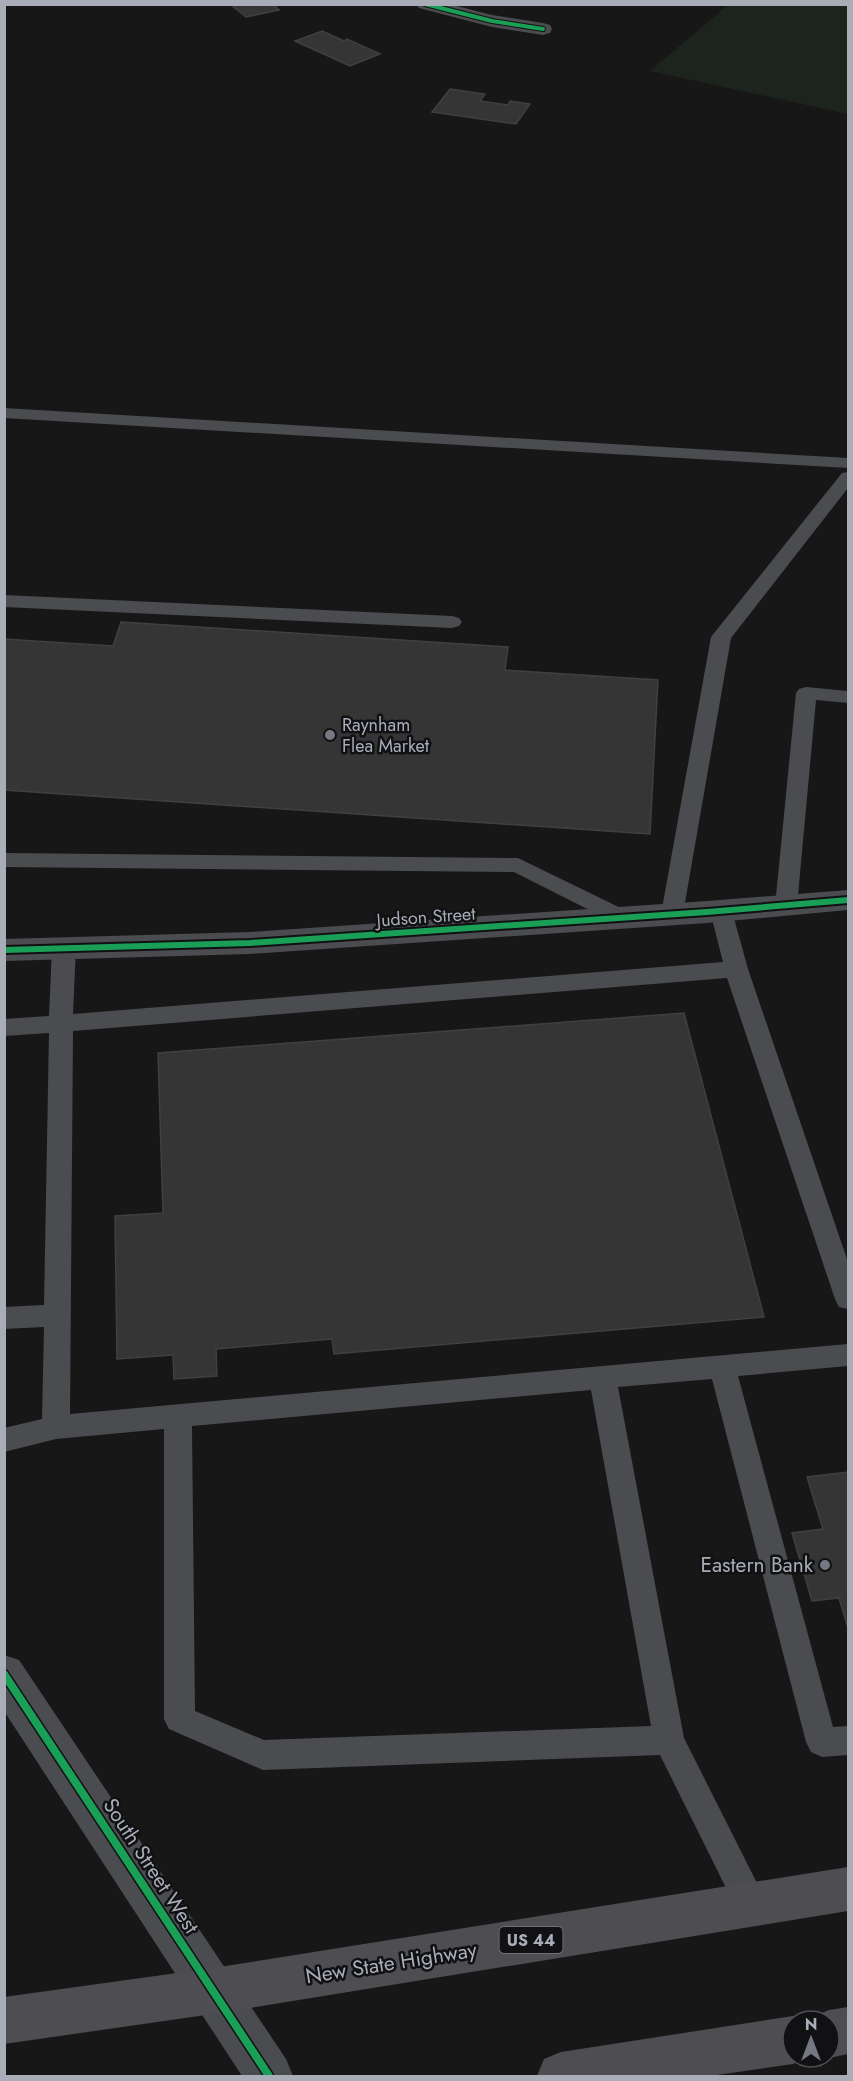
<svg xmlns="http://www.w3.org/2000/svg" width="853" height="2081" font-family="Jost,sans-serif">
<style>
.green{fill:#1d241e}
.building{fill:#353536;stroke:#3f4043;stroke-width:1.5}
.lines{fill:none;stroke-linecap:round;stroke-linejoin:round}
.service{fill:#4b4c50;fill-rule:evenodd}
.minor{fill:#4b4c50;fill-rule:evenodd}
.tertiary{fill:#4b4c50;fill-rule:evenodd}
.trunk{fill:#4e4e52;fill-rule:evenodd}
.cycleway-far2-casing{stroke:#111113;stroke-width:6}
.cycleway-far1-casing{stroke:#111113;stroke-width:10}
.cycleway-casing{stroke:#111113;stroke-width:11}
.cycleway-far2{stroke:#1a9f57;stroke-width:4}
.cycleway-far1{stroke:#1a9f57;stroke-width:6}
.cycleway{stroke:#1a9f57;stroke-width:8}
.poi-dot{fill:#757880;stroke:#111113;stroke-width:2}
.labels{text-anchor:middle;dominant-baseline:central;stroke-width:5;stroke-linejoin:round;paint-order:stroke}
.shield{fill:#111113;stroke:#7b7e86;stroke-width:1.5}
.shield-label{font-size:16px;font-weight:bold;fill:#a8adb8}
.poi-label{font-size:18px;fill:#a8adb8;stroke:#111113;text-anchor:start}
.street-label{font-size:18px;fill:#a8adb8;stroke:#111113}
.near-poi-label{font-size:21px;fill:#a8adb8;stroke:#111113;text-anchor:end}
.near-street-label{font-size:21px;fill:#a8adb8;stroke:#111113}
</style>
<rect width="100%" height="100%" fill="#171717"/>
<path class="green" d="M 728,5 L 848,5 L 848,114 L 650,71 Z"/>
<g class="building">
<path d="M 230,4 L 273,4 L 279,10 L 246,17 Z"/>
<path d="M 322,31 L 344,41 L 347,39 L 380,54 L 350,66 L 295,41 Z"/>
<path d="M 450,89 L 485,94 L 480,101 L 508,105 L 510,101 L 530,104 L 516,124 L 432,112 Z"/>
<path d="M 121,622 L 508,647 L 505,670 L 658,680 L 650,834 L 4,790 L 4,639 L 113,646 Z"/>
<path d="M 684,1013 L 764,1317 L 334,1354 L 332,1339 L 216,1349 L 217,1376 L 174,1379 L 173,1355 L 117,1359 L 115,1216 L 163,1213 L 158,1053 Z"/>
<path d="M 848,1472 L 848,1628 L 839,1598 L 812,1601 L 792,1533 L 823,1529 L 807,1477 Z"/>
</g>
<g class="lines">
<g class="service">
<path d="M 4,408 L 848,458 L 848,468 L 4,418 Z"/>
<path d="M 848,472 L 848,488 L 731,638 L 683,914 L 680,919 L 672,922 L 664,919 L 661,914 L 711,637 L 842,473 Z"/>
<path d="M 4,595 L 452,616 L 459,618 L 462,622 L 459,626 L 452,628 L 4,607 Z"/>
<path d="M 806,687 L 848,691 L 848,703 L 816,700 L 797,906 L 794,911 L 786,914 L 778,911 L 775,906 L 796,693 L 799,689 Z"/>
<path d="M 4,853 L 518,858 L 631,913 L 634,918 L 631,923 L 623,926 L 615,923 L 514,872 L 4,867 Z"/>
<path d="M 721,903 L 729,906 L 732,911 L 748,969 L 848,1262 L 848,1309 L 839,1307 L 835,1299 L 727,978 L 73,1031 L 70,1414 L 848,1344 L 848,1366 L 738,1376 L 833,1727 L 848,1726 L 848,1755 L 822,1757 L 811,1752 L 806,1742 L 712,1379 L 618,1387 L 684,1738 L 768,1905 L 764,1916 L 752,1921 L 740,1916 L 660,1755 L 263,1770 L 169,1729 L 164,1719 L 164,1429 L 56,1439 L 4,1452 L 4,1428 L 42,1419 L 44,1327 L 4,1329 L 4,1307 L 44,1305 L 49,1033 L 4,1036 L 4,1019 L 49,1016 L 52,947 L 56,941 L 64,939 L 72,941 L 76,947 L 73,1014 L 723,962 L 710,911 L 713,906 ZM 591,1390 L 651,1726 L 264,1740 L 195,1711 L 192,1426 Z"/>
</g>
<g class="minor">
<path d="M 416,4 L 449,4 L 492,15 L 543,23 L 550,25 L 552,29 L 550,33 L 543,35 L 492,27 L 419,8 Z"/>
<path d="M 848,890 L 848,910 L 707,923 L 250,954 L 4,961 L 4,939 L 250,932 L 707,901 Z"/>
</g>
<path class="tertiary" d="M 4,1655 L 19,1660 L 286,2059 L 293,2076 L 242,2076 L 4,1711 Z"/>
<g class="trunk">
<path d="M 848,1867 L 848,1911 L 213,2014 L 4,2044 L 4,1997 L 213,1968 Z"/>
<path d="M 848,2007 L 848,2054 L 829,2058 L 829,2021 L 811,2021 L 812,2017 L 829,2010 Z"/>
<path d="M 793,2016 L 804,2021 L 793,2021 L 793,2057 L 809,2057 L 793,2064 L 710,2076 L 537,2076 L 544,2059 L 561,2052 Z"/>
</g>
<g class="cycleway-far2-casing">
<path id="cycleway-far2" d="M 425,4 L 492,21 L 543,29"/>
</g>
<g class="cycleway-far1-casing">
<path id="cycleway-far1" d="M 4,950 L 250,943 L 707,912 L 848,900"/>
</g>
<g class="cycleway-casing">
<path id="cycleway" d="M 4,1674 L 269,2076"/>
</g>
<use href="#cycleway-far2" class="cycleway-far2"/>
<use href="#cycleway-far1" class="cycleway-far1"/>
<use href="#cycleway" class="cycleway"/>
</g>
<g class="poi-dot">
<circle cx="330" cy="735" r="6"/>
<circle cx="825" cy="1565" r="6"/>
</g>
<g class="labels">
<rect class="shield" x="499.5" y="1927" width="63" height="26" rx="4.5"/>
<g class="shield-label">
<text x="531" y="1940">US 44</text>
</g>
<g class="poi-label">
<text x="342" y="725">Raynham<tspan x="342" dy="21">Flea Market</tspan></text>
</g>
<g class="street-label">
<text transform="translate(426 917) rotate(-4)">Judson Street</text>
</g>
<g class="near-poi-label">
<text x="813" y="1565">Eastern Bank</text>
</g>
<g class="near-street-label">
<text transform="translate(151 1866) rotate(57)">South Street West</text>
<text transform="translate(391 1963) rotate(-9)">New State Highway</text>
</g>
</g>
<rect width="853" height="2081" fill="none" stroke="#a8adb8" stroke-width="12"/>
<g transform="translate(811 2039)"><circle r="28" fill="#111113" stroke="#4d4f55" stroke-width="1.5"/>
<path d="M0-4.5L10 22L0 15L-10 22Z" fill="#757880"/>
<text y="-9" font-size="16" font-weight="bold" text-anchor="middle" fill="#a8adb8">N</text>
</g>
</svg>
